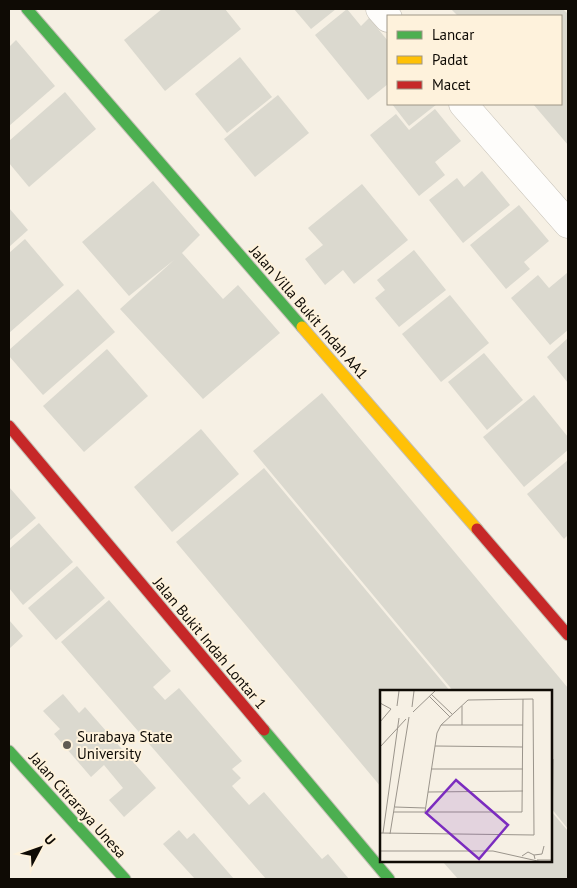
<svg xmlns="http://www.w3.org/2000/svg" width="577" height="888" font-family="'PT Sans',sans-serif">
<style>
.building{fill:#dbd9cf}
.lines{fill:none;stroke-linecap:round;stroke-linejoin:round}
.street-casing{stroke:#c4bfb5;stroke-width:29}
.fast-casing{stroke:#c4bfb5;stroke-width:13}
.slow-casing{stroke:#c4bfb5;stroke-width:13}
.jam-casing{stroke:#c4bfb5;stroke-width:13}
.street{stroke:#fefdfb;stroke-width:28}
.fast{stroke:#4caf50;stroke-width:11}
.slow{stroke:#ffc107;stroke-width:11}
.jam{stroke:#c62828;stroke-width:11}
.poi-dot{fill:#605b53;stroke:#fef2dc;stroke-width:2}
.labels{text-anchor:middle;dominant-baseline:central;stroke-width:4;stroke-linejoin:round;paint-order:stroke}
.street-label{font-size:15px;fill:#0f0b05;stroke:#fef2dc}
.poi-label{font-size:15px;fill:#0f0b05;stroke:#fef2dc;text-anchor:start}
.inset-road{fill:none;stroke:#9a948b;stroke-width:1}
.view{fill:#7b2cbf;fill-opacity:0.15;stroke:#7b2cbf;stroke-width:2.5}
.inset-edge{fill:none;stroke:#0f0b05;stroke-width:2.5}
</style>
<rect width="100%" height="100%" fill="#f6f0e4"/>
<g class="building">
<path d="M 162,9 L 225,9 L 241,29 L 165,91 L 124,40 Z"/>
<path d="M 294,9 L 336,9 L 311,29 Z"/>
<path d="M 347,9 L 361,26 L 369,18 L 388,41 L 388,84 L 368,100 L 315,35 Z"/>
<path d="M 451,9 L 563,9 L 568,14 L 568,145 L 533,104 L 561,104 L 561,16 L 458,16 Z"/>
<path d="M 16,40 L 55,86 L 9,126 L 9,47 Z"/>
<path d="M 240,57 L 272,97 L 227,133 L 195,94 Z"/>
<path d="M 65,92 L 96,129 L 29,187 L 9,163 L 9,141 Z"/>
<path d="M 278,95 L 309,133 L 255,177 L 224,139 Z"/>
<path d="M 392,104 L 437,104 L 409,126 Z"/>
<path d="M 435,109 L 461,141 L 435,162 L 445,175 L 419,196 L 370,135 L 396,114 L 409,130 Z"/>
<path d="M 482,171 L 510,205 L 463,243 L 429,200 L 457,178 L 464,187 Z"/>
<path d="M 153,181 L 200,235 L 182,253 L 223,299 L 238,285 L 280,333 L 203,399 L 120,309 L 174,260 L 129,296 L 82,242 Z"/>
<path d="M 362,184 L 408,240 L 354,284 L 343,270 L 325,285 L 305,259 L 323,245 L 308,228 Z"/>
<path d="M 519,205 L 549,241 L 524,262 L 530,269 L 506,289 L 470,245 Z"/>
<path d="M 9,208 L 28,230 L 9,247 Z"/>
<path d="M 25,239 L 64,285 L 9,333 L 9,253 Z"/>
<path d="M 414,250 L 446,290 L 399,327 L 375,298 L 385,290 L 377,280 Z"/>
<path d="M 567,273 L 568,275 L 568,330 L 550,345 L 511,298 L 538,275 L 549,288 Z"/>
<path d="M 78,289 L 115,332 L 43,395 L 9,356 L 9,350 Z"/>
<path d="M 450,295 L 489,343 L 441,382 L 402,334 Z"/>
<path d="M 568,338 L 568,383 L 547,357 Z"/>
<path d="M 107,349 L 148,396 L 84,452 L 43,406 Z"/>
<path d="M 484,353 L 523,400 L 487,430 L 448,382 Z"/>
<path d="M 322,393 L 568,688 L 568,829 L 551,808 L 551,692 L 454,692 L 253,451 Z"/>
<path d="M 534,395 L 568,437 L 568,450 L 524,487 L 483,437 Z"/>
<path d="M 201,429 L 239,474 L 172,532 L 134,487 Z"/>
<path d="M 568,460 L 568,535 L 564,539 L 527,494 Z"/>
<path d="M 264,468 L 451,692 L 381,692 L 381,787 L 176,542 Z"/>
<path d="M 9,487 L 36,518 L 9,541 Z"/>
<path d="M 39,523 L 73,562 L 23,605 L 9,588 L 9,549 Z"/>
<path d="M 77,566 L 105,598 L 56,640 L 28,608 Z"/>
<path d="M 109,600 L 171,671 L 153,687 L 165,700 L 179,688 L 242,761 L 232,769 L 241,778 L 232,786 L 249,805 L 264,792 L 322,859 L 328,854 L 349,879 L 266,879 L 61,642 Z"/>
<path d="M 9,620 L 23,636 L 9,649 Z"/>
<path d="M 63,694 L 79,713 L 85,707 L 156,788 L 124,817 L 109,800 L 123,788 L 104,765 L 91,777 L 54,734 L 60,729 L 43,711 Z"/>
<path d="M 551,811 L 568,831 L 568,879 L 458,879 L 443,862 L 551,862 Z"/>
<path d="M 179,830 L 187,839 L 194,833 L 234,879 L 195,879 L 163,844 Z"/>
</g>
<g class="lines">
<g class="street-casing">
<g id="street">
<path d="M 380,9 L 388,18"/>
<path d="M 463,104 L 568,224"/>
</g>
</g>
<g class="fast-casing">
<g id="fast">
<path d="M 27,9 L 302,327"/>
<path d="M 264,730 L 389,879"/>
<path d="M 9,751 L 125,879"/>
</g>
</g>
<g class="slow-casing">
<path id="slow" d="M 302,327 L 477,529"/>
</g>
<g class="jam-casing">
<g id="jam">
<path d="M 9,426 L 264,730"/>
<path d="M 477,529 L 568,635"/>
</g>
</g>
<use href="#street" class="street"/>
<use href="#fast" class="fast"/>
<use href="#slow" class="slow"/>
<use href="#jam" class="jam"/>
</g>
<circle class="poi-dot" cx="67" cy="745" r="5"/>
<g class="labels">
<g class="street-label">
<text transform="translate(309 312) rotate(49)">Jalan Villa Bukit Indah AA1</text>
<text transform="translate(210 643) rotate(50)">Jalan Bukit Indah Lontar 1</text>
<text transform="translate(78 805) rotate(48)">Jalan Citraraya Unesa</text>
</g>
<g class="poi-label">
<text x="77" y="736">Surabaya State<tspan x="77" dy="17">University</tspan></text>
</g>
</g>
<g transform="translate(380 690)">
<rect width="172" height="172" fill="#f6f0e4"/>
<path class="inset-road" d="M 51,4 L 72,24M 49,6 L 70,27M 0,13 L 11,19 L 0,32M 17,16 L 19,1M 82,16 L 82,35M 32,17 L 34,1M 33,22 L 55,1M 61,35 L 143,35M 55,56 L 143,57M 0,57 L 26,29M 51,79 L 143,79M 48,102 L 143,101M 15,117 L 45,118M 14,122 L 142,122 L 143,9M 0,143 L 154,145 L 153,9 L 88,10 L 61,35 L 57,43 L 45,122M 3,143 L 19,28M 10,144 L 29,27M 172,154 L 173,69M 0,161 L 113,161 L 162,172M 154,165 L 162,164 L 164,156M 142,166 L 148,162 L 154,165 L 155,169M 157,170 L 173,170"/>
<path class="view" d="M 76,90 L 128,135 L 99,169 L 46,123 Z"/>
<rect width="172" height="172" class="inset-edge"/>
</g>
<rect width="577" height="888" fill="none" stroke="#0f0b05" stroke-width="20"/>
<rect x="387" y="15" width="175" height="90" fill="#fef2dc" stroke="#9e9686"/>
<rect x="397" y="31" width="25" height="8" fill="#4caf50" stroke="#9e9686"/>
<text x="432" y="40" font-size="15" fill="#0f0b05">Lancar</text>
<rect x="397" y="56" width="25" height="8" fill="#ffc107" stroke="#9e9686"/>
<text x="432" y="65" font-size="15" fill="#0f0b05">Padat</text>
<rect x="397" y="81" width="25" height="8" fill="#c62828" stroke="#9e9686"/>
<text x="432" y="90" font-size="15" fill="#0f0b05">Macet</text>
<g transform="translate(40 848) rotate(49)" stroke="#fef2dc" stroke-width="4" paint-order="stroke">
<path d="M0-4L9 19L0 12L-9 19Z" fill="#0f0b05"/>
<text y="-8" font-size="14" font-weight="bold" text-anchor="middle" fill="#0f0b05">U</text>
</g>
</svg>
